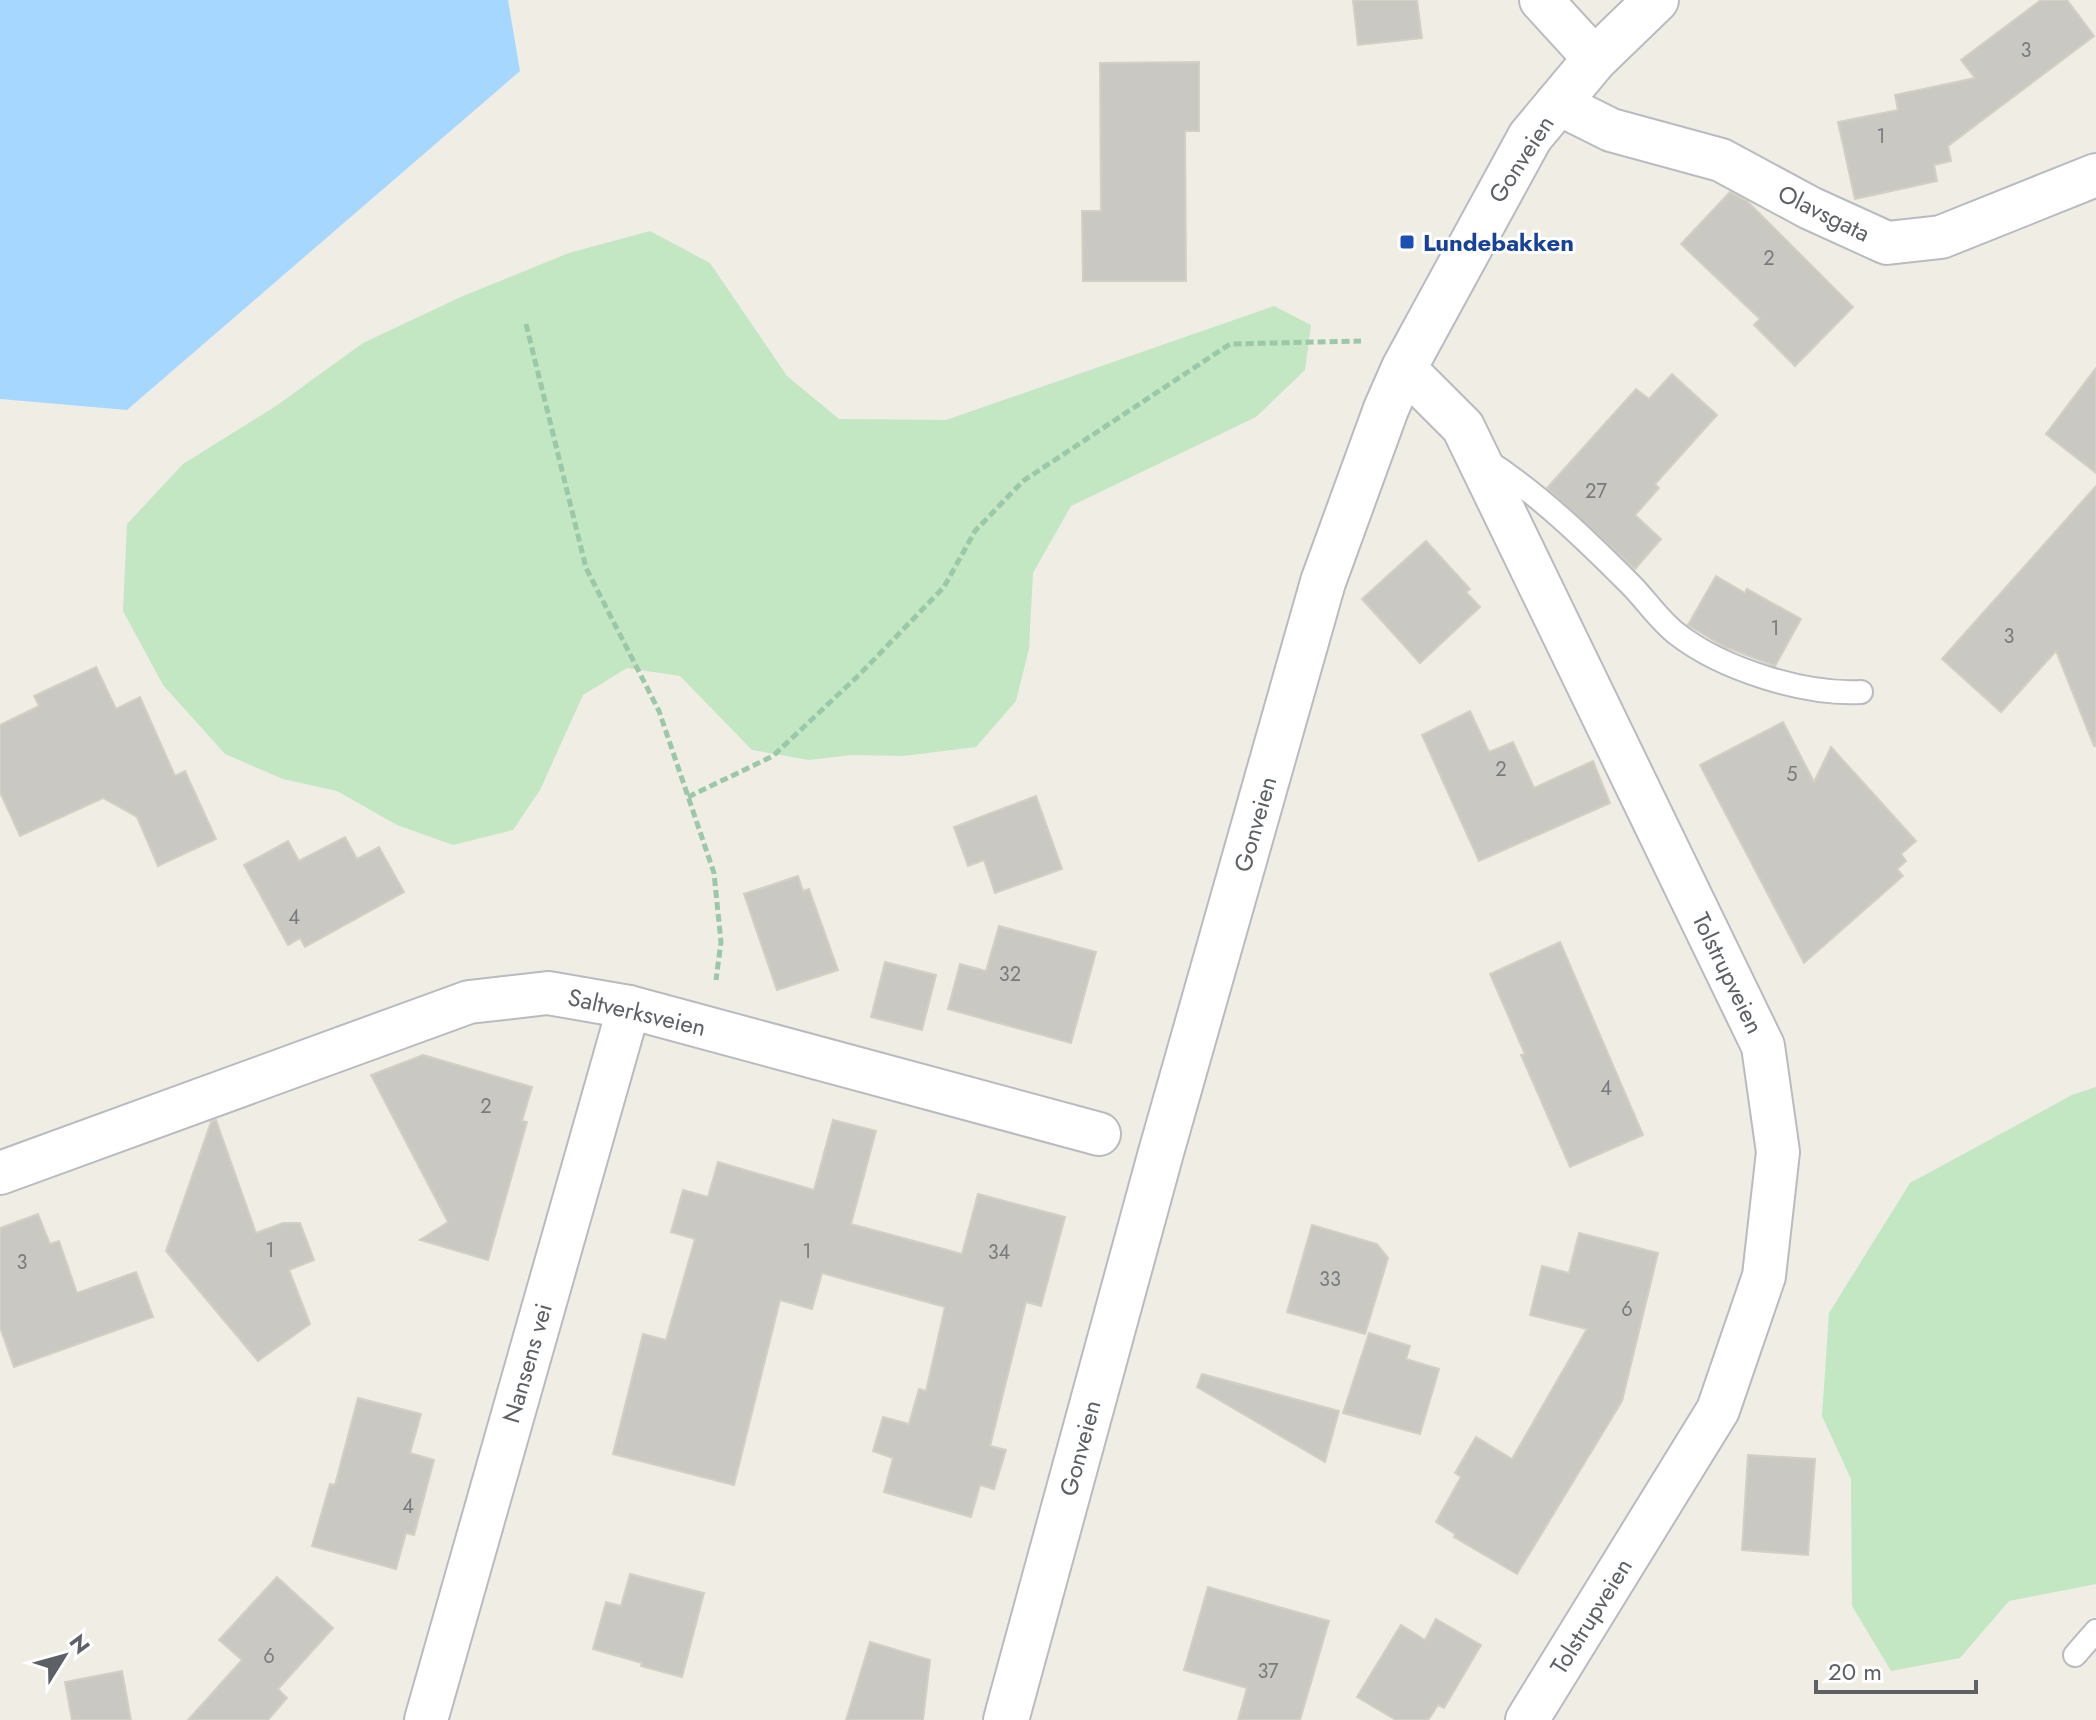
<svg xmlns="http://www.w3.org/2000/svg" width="2096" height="1720" font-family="Jost,sans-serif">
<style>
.green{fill:#c2e7c2}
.water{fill:#a6d8ff}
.building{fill:#cac8c2;stroke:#d4cfc3;stroke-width:2}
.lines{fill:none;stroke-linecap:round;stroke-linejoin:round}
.service-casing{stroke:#b8bbbf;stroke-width:26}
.minor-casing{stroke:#b8bbbf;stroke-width:46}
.tertiary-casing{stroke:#b8bbbf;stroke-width:48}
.path{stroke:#9bc8a8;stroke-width:5;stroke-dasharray:8 4;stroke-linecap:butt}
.service{stroke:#fff;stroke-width:22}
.minor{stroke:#fff;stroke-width:42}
.tertiary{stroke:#fff;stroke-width:44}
.transit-dot{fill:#1a4fb4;stroke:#fff;stroke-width:3}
.labels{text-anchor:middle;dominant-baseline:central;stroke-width:6;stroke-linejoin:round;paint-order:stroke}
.number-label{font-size:20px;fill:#787b7d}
.street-label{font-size:24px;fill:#5d6166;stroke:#fff}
.transit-label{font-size:24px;font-weight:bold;fill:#164399;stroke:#fff;text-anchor:start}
</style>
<rect width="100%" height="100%" fill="#f0ede5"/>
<g class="green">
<path d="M 650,231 L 710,263 L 787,376 L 839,419 L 946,420 L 1274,306 L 1311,325 L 1305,370 L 1256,417 L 1071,506 L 1033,573 L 1029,649 L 1016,701 L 976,747 L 903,756 L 851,755 L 809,760 L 752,750 L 680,676 L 627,668 L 583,695 L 540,790 L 513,830 L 453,845 L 397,825 L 337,791 L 283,779 L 225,754 L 163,685 L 123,611 L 127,524 L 183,464 L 276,406 L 363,343 L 463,296 L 569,253 Z"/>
<path d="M 2096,1087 L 2096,1584 L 2009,1601 L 1960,1658 L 1891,1671 L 1852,1606 L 1851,1479 L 1822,1416 L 1829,1313 L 1910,1183 L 2072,1095 Z"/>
</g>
<path class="water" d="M 0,0 L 508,0 L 520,71 L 127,410 L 0,399 Z"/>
<g class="building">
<path d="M 1353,0 L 1417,0 L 1422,38 L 1358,45 Z"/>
<path d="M 2041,0 L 2067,0 L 2094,36 L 1948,146 L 1951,161 L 1934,165 L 1937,181 L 1855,199 L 1838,122 L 1898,110 L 1895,95 L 1975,78 L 1961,60 Z"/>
<path d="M 1199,62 L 1199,131 L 1185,131 L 1186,281 L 1083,281 L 1082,211 L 1101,211 L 1100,63 Z"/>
<path d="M 1730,192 L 1748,202 L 1853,307 L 1795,366 L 1754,325 L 1760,319 L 1681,244 Z"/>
<path d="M 2096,368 L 2096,473 L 2046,434 Z"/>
<path d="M 1672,374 L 1717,415 L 1655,484 L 1659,488 L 1635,515 L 1661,539 L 1635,569 L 1547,488 L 1636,389 L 1649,399 Z"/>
<path d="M 2096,486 L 2096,746 L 2094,746 L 2056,651 L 2001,712 L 1942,659 Z"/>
<path d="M 1426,541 L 1470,589 L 1466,592 L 1480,607 L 1420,663 L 1362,599 Z"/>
<path d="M 1716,576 L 1745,593 L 1747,589 L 1801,619 L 1775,666 L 1723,646 L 1688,625 Z"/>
<path d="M 96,667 L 116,709 L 140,697 L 175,776 L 185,771 L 216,839 L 158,866 L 137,817 L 103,798 L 20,836 L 0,792 L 0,725 L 39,706 L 34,696 Z"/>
<path d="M 1470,711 L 1489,752 L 1513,742 L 1534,788 L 1593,761 L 1610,803 L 1479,861 L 1422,735 Z"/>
<path d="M 1783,722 L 1814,782 L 1831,747 L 1916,841 L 1901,854 L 1906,861 L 1897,869 L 1903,876 L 1804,963 L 1700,765 Z"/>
<path d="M 1036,796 L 1062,869 L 995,893 L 984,860 L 968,866 L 954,827 Z"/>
<path d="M 345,837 L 357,859 L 379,847 L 404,892 L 305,947 L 300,938 L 288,945 L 244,865 L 288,841 L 299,861 Z"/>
<path d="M 798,876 L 803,891 L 809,889 L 838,970 L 777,990 L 744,894 Z"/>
<path d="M 999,926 L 1096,952 L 1071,1043 L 948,1009 L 960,964 L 986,971 Z"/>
<path d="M 1560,942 L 1643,1135 L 1570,1167 L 1521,1055 L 1525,1054 L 1490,974 Z"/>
<path d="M 885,962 L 936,975 L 922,1030 L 871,1017 Z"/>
<path d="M 423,1055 L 532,1087 L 522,1121 L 527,1122 L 488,1260 L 420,1240 L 448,1222 L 371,1075 Z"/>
<path d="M 216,1120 L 256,1233 L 283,1223 L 300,1223 L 314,1260 L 289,1270 L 310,1324 L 258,1361 L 166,1251 L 211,1122 Z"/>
<path d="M 833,1120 L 876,1131 L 851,1224 L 962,1254 L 978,1194 L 1065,1217 L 1041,1306 L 1026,1302 L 990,1446 L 1006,1450 L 994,1489 L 980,1485 L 971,1517 L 884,1492 L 893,1458 L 873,1451 L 883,1417 L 909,1424 L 919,1389 L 926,1391 L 945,1307 L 822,1273 L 812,1309 L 780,1300 L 734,1485 L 613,1454 L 643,1334 L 666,1340 L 695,1239 L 671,1232 L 683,1190 L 708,1197 L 718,1162 L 814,1190 Z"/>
<path d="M 38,1214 L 50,1244 L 59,1241 L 77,1293 L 136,1272 L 153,1317 L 14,1367 L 0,1327 L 0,1228 Z"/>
<path d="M 1312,1225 L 1377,1244 L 1388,1258 L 1365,1334 L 1287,1312 Z"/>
<path d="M 1579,1233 L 1658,1253 L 1622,1401 L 1517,1574 L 1454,1537 L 1455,1534 L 1436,1522 L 1461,1477 L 1455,1473 L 1476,1437 L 1512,1459 L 1587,1329 L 1530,1315 L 1542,1266 L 1569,1273 Z"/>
<path d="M 1369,1333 L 1410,1346 L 1406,1359 L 1439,1369 L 1420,1434 L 1343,1413 Z"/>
<path d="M 1202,1374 L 1339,1411 L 1325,1462 L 1197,1387 Z"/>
<path d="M 358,1398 L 421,1414 L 410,1453 L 434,1460 L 414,1535 L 406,1533 L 396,1569 L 312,1546 L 330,1484 L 335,1485 Z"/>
<path d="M 1748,1455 L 1815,1459 L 1808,1555 L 1742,1550 Z"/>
<path d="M 630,1574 L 704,1593 L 682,1677 L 641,1666 L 642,1663 L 593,1649 L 606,1602 L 621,1606 Z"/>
<path d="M 277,1577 L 333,1628 L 278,1689 L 287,1698 L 268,1720 L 188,1720 L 242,1660 L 219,1640 Z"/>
<path d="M 1208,1587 L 1329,1621 L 1300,1720 L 1238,1720 L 1247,1688 L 1184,1670 Z"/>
<path d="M 1436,1619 L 1481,1645 L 1444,1708 L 1438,1705 L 1428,1720 L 1396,1720 L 1357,1697 L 1401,1625 L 1425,1640 Z"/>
<path d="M 870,1642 L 930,1660 L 923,1720 L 846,1720 Z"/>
<path d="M 122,1671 L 131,1720 L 72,1720 L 65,1682 Z"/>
</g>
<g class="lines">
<g class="service-casing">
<g id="service">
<path d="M 1486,460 C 1540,495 1585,539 1630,584 C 1646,600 1659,620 1677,634 C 1722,669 1804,695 1861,692"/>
<path d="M 2075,1655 L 2096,1631"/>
</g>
</g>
<g class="minor-casing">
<g id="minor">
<path d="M 1541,0 L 1595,59"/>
<path d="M 1557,103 L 1611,130 L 1721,160 L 1810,208 L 1887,243 L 1941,237 L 2096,175"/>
<path d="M 1404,368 L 1463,427 L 1763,1046 L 1778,1152 L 1764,1276 L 1718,1410 L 1527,1720"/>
<path d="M 0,1173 L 469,1002 L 548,993 L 629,1007 L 1099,1134"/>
<path d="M 426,1720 L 629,1007"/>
</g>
</g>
<g class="tertiary-casing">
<path id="tertiary" d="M 1006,1720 L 1160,1156 L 1323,582 L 1386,409 L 1404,368 L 1530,137 L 1595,59 L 1656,0"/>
</g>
<g class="path">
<path d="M 526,324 L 586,568 L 659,711 L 714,873 L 721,942 L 716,980"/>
<path d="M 688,797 L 773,756 L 860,674 L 944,587 L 975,531 L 1023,481 L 1230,344 L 1361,341"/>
</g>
<use href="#service" class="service"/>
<use href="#minor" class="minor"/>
<use href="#tertiary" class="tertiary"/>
</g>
<rect class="transit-dot" x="1399" y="234" width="16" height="16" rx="4"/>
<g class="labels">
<g class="number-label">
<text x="2026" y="50">3</text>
<text x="1881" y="136">1</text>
<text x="1769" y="258">2</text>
<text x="1596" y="491">27</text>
<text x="1775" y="628">1</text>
<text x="2009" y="636">3</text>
<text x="1501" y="769">2</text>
<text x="1792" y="774">5</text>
<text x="294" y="917">4</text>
<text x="1010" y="974">32</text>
<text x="1606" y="1088">4</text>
<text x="486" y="1106">2</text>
<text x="270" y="1250">1</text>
<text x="807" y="1251">1</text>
<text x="999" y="1252">34</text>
<text x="22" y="1262">3</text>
<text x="1330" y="1279">33</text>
<text x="1627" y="1309">6</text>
<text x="408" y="1506">4</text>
<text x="269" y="1656">6</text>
<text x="1268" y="1671">37</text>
</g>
<g class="street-label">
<text transform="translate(1521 159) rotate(-57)">Gonveien</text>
<text transform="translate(1824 213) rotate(26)">Olavsgata</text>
<text transform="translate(1255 824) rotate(-74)">Gonveien</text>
<text transform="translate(1728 973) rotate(64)">Tolstrupveien</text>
<text transform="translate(637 1012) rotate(13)">Saltverksveien</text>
<text transform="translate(527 1363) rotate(-74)">Nansens vei</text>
<text transform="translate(1080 1448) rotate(-75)">Gonveien</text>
<text transform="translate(1591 1616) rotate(-58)">Tolstrupveien</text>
</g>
<g class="transit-label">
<text x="1423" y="242">Lundebakken</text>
</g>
</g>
<g transform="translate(64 1656) rotate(53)" stroke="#ffffff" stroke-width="6" paint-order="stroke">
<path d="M0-6L14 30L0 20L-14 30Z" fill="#5d6166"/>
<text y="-12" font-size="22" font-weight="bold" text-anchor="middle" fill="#5d6166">N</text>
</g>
<path d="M1816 1680v12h160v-12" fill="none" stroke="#5d6166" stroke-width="4"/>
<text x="1828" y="1680" font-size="24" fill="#5d6166" stroke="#ffffff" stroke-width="6" paint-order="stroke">20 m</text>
</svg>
